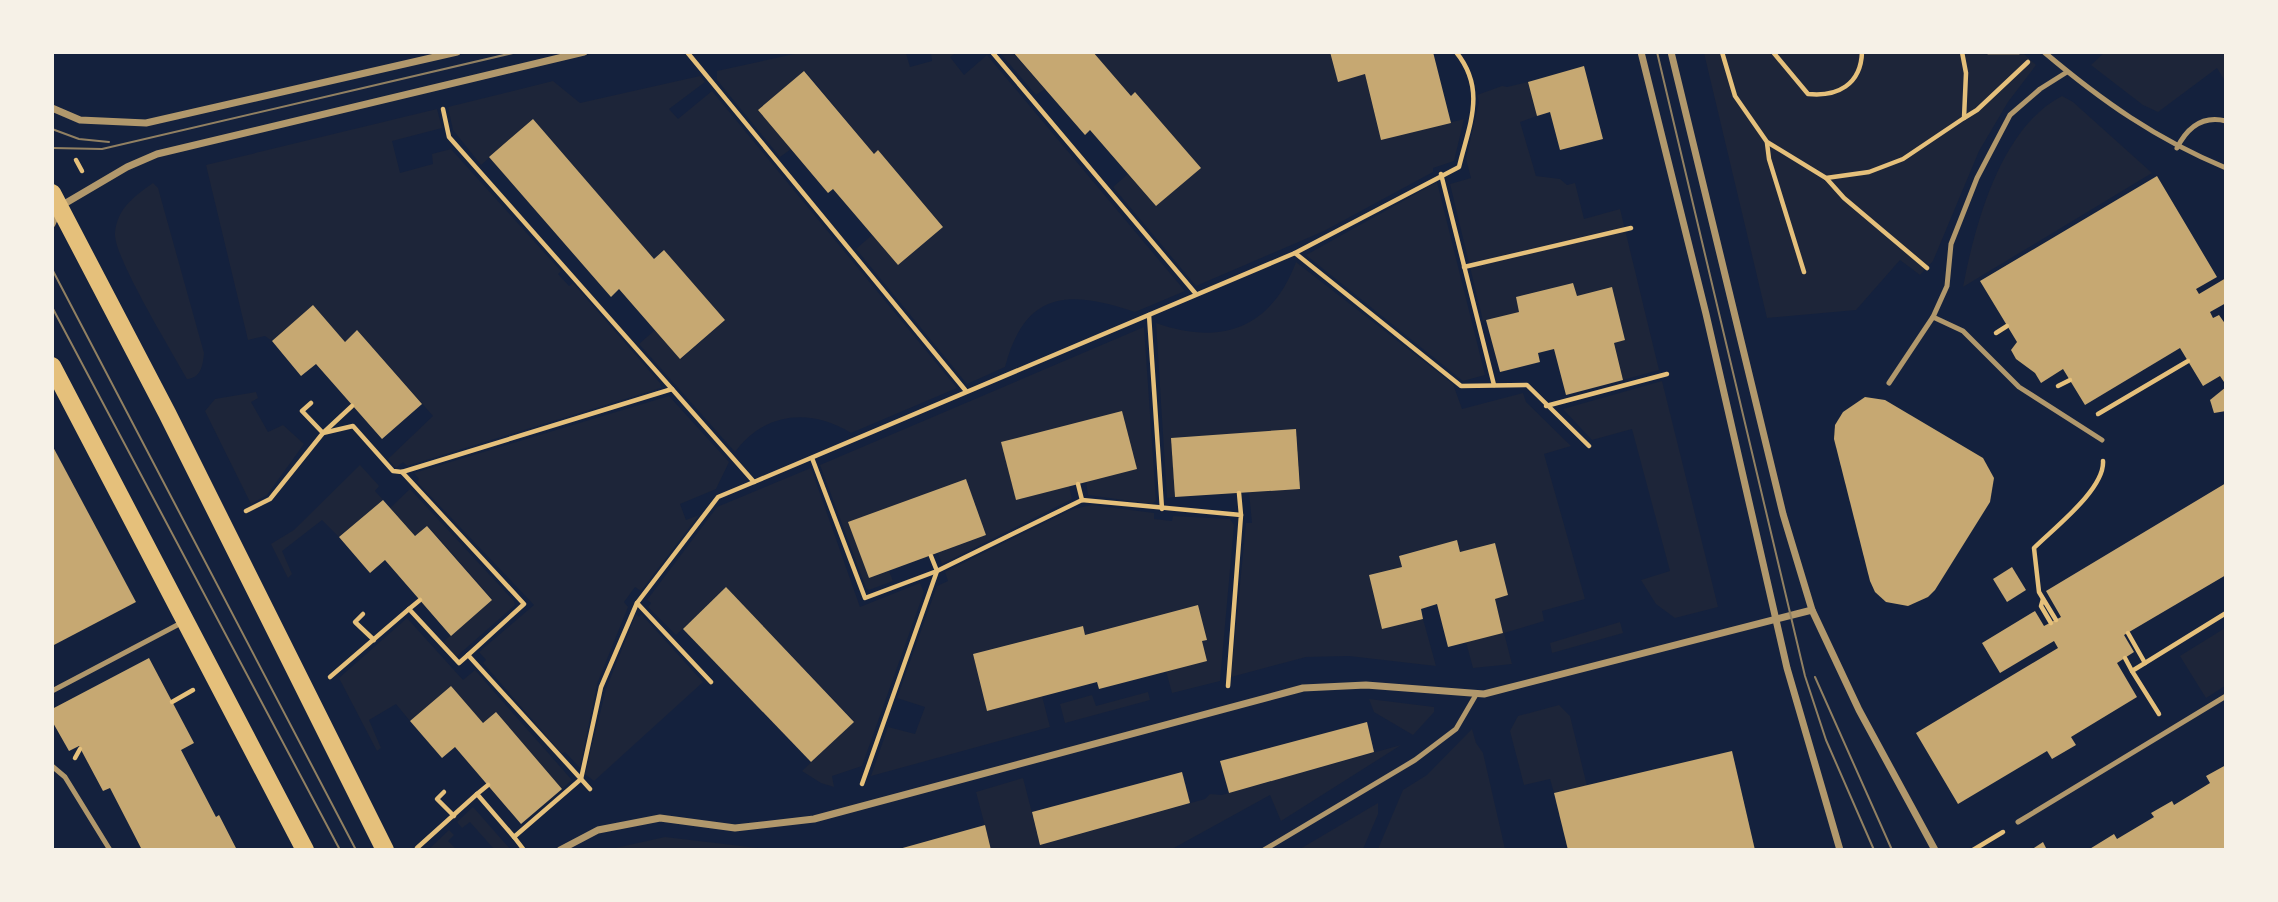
<svg xmlns="http://www.w3.org/2000/svg" width="2278" height="902" font-family="'PT Sans',sans-serif">
<style>
.green{fill:#1d2539}
.building{fill:#c6a872}
.lines{fill:none;stroke-linecap:round;stroke-linejoin:round}
.path{stroke:#e5c07b;stroke-width:4.5}
.service{stroke:#b1986c;stroke-width:5}
.minor{stroke:#b1986c;stroke-width:7}
.primary{stroke:#e5c07b;stroke-width:18}
.tram{stroke:#918062;stroke-width:2}
</style>
<rect width="100%" height="100%" fill="#14213d"/>
<g class="green">
<path d="M 957,52 L 950,57 L 964,75 L 987,55 L 1185,291 L 1135,312 C 1068,289 1025,291 1005,367 L 967,384 L 856,249 L 872,235 L 898,265 L 943,227 L 879,151 L 874,154 L 805,71 L 791,149 L 780,157 L 717,80 L 717,71 L 799,53 L 906,53 L 910,67 L 932,61 L 931,53 Z"/>
<path d="M 2022,52 L 2036,65 L 2008,102 L 1979,151 L 1933,261 L 1920,275 L 1900,260 L 1856,310 L 1767,318 L 1704,53 Z"/>
<path d="M 1000,53 L 1013,53 L 1045,89 L 1036,95 Z"/>
<path d="M 1093,53 L 1330,53 L 1338,81 L 1365,74 L 1381,140 L 1464,119 L 1454,161 L 1433,168 L 1433,172 L 1324,231 L 1196,286 L 1113,187 L 1128,174 L 1156,206 L 1200,168 L 1135,92 L 1131,96 Z"/>
<path d="M 2104,53 L 2225,53 L 2225,81 L 2217,68 L 2158,112 L 2143,105 L 2091,65 Z"/>
<path d="M 700,76 L 705,82 L 669,109 L 678,119 L 712,91 L 957,388 L 851,433 C 810,407 763,413 735,452 L 639,344 L 655,330 L 681,359 L 725,320 L 654,259 L 533,119 L 481,165 L 453,130 L 448,107 L 553,81 L 580,103 Z"/>
<path d="M 1528,82 L 1537,116 L 1520,122 L 1536,176 L 1560,179 L 1567,185 L 1575,183 L 1584,219 L 1620,209 L 1659,370 L 1623,380 L 1614,343 L 1625,339 L 1611,287 L 1577,296 L 1572,283 L 1516,297 L 1519,312 L 1483,321 L 1450,184 L 1471,178 L 1466,159 L 1479,102 L 1477,95 L 1502,86 L 1507,87 Z"/>
<path d="M 2062,96 L 2073,102 L 2152,173 L 1963,287 C 1975,224 2001,127 2062,96 Z"/>
<path d="M 437,109 L 442,128 L 392,141 L 400,173 L 433,164 L 432,154 L 451,149 L 561,271 L 558,274 L 569,286 L 573,283 L 660,383 L 661,388 L 407,466 L 403,462 L 396,468 L 388,459 L 433,416 L 358,331 L 345,342 L 313,306 L 272,341 L 265,336 L 248,340 L 206,165 Z"/>
<path d="M 1437,182 L 1485,375 L 1463,381 L 1306,255 Z"/>
<path d="M 153,183 L 158,188 L 204,353 C 203,365 201,378 187,379 C 173,353 113,256 115,233 C 117,208 135,196 153,183 Z"/>
<path d="M 1296,262 L 1453,384 L 1462,409 L 1523,393 L 1526,402 L 1571,446 L 1544,454 L 1585,599 L 1542,611 L 1544,621 L 1504,633 L 1512,664 L 1473,668 L 1466,642 L 1503,633 L 1495,599 L 1508,595 L 1495,543 L 1460,552 L 1457,541 L 1399,555 L 1402,567 L 1369,575 L 1382,628 L 1423,619 L 1436,666 L 1349,656 L 1306,657 L 1231,677 L 1246,523 L 1252,523 L 1249,492 L 1300,489 L 1296,430 L 1172,438 L 1175,497 L 1167,498 L 1156,323 C 1220,346 1271,329 1296,262 Z"/>
<path d="M 1144,327 L 1156,501 L 1152,504 L 1088,495 L 1086,482 L 1002,442 L 1016,500 L 1069,486 L 1072,499 L 942,564 L 938,553 L 986,535 L 966,479 L 849,522 L 869,578 L 889,571 L 893,581 L 869,590 L 866,588 L 820,465 Z"/>
<path d="M 1662,381 L 1718,607 L 1675,618 L 1656,604 L 1641,580 L 1670,571 L 1632,429 L 1592,440 L 1563,409 Z"/>
<path d="M 256,392 L 258,398 L 251,402 L 268,432 L 283,425 L 304,444 L 267,495 L 251,504 L 205,411 L 215,399 Z"/>
<path d="M 669,396 L 729,462 L 716,489 L 680,504 L 686,520 L 699,515 L 641,591 L 635,587 L 624,602 L 628,607 L 597,684 L 580,768 L 565,752 L 562,754 L 483,663 L 486,660 L 479,652 L 534,605 L 417,482 L 419,479 L 414,473 Z"/>
<path d="M 360,465 L 379,486 L 375,491 L 383,500 L 339,537 L 322,520 L 282,551 L 292,574 L 288,578 L 271,544 L 294,530 Z"/>
<path d="M 811,468 L 860,607 L 920,583 L 924,592 L 862,766 L 832,776 L 834,787 L 821,783 L 802,771 L 854,721 L 726,587 L 676,635 L 648,607 L 651,603 L 647,600 L 717,507 Z"/>
<path d="M 410,489 L 514,601 L 515,605 L 456,657 L 443,642 L 492,599 L 428,526 L 415,536 L 390,508 Z"/>
<path d="M 1092,505 L 1154,513 L 1154,519 L 1172,521 L 1173,516 L 1230,519 L 1234,525 L 1220,681 L 1172,693 L 1166,671 L 1207,660 L 1202,641 L 1206,640 L 1198,605 L 1085,635 L 1082,626 L 973,654 L 987,711 L 1042,696 L 1050,727 L 871,776 L 888,727 L 915,734 L 925,707 L 897,698 L 937,586 L 948,581 L 945,572 L 1073,509 Z"/>
<path d="M 636,614 L 639,617 L 641,614 L 703,682 L 594,781 L 585,774 L 606,689 Z"/>
<path d="M 407,618 L 463,680 L 475,670 L 572,780 L 562,789 L 496,712 L 483,723 L 451,686 L 410,721 L 396,704 L 369,720 L 381,748 L 377,751 L 339,678 Z"/>
<path d="M 1620,622 L 1623,633 L 1552,653 L 1550,643 Z"/>
<path d="M 2225,628 L 2225,686 L 2206,698 L 2180,656 Z"/>
<path d="M 1148,692 L 1150,700 L 1065,723 L 1060,704 L 1092,695 L 1096,706 Z"/>
<path d="M 1369,699 L 1434,707 L 1434,712 L 1413,735 L 1374,712 Z"/>
<path d="M 1559,705 L 1570,716 L 1587,786 L 1554,793 L 1550,779 L 1524,785 L 1510,731 L 1518,716 Z"/>
<path d="M 1472,729 L 1476,743 L 1483,753 L 1505,849 L 1378,849 L 1403,790 L 1427,775 Z"/>
<path d="M 1401,745 L 1281,821 L 1270,795 L 1172,849 L 991,849 L 976,792 L 1023,778 L 1039,840 L 1055,841 L 1205,799 L 1210,794 L 1222,795 Z"/>
<path d="M 1378,803 L 1378,814 L 1363,849 L 1300,849 Z"/>
<path d="M 473,807 L 510,849 L 494,849 L 470,822 L 462,828 L 457,822 Z"/>
<path d="M 449,830 L 454,835 L 448,841 L 456,849 L 429,849 Z"/>
<path d="M 665,837 L 767,849 L 611,849 Z"/>
</g>
<g class="building">
<path d="M 1013,52 L 1093,52 L 1131,96 L 1135,92 L 1201,168 L 1156,206 L 1090,130 L 1085,135 Z"/>
<path d="M 1330,52 L 1433,52 L 1451,123 L 1381,140 L 1365,74 L 1338,82 Z"/>
<path d="M 1584,66 L 1603,139 L 1560,150 L 1550,112 L 1537,116 L 1528,82 Z"/>
<path d="M 804,71 L 874,154 L 878,150 L 943,227 L 898,265 L 833,189 L 828,193 L 758,110 Z"/>
<path d="M 533,119 L 654,259 L 664,250 L 725,320 L 680,359 L 619,289 L 611,297 L 489,157 Z"/>
<path d="M 2157,176 L 2217,277 L 2196,289 L 2199,294 L 2226,278 L 2226,303 L 2210,312 L 2213,318 L 2219,315 L 2226,325 L 2226,385 L 2220,376 L 2203,386 L 2180,348 L 2085,405 L 2063,369 L 2041,383 L 2035,373 L 2016,359 L 2011,350 L 2017,342 L 1980,281 Z"/>
<path d="M 1573,283 L 1577,296 L 1612,287 L 1625,340 L 1614,343 L 1623,380 L 1566,395 L 1554,349 L 1538,353 L 1540,362 L 1500,372 L 1486,320 L 1519,312 L 1516,297 Z"/>
<path d="M 313,305 L 345,342 L 357,330 L 422,404 L 382,439 L 316,364 L 301,376 L 272,341 Z"/>
<path d="M 2226,387 L 2226,411 L 2214,413 L 2210,400 Z"/>
<path d="M 1865,397 L 1885,400 L 1983,458 L 1994,478 L 1990,502 L 1935,590 L 1928,597 L 1908,606 L 1886,602 L 1875,592 L 1870,581 L 1834,439 L 1835,425 L 1843,412 Z"/>
<path d="M 1122,411 L 1137,469 L 1016,500 L 1001,442 Z"/>
<path d="M 1296,429 L 1300,489 L 1175,497 L 1171,438 Z"/>
<path d="M 52,445 L 136,602 L 52,646 Z"/>
<path d="M 966,479 L 986,535 L 869,578 L 848,522 Z"/>
<path d="M 2226,483 L 2226,575 L 2124,635 L 2134,652 L 2117,663 L 2137,697 L 2071,737 L 2076,745 L 2052,759 L 2047,751 L 1958,804 L 1916,733 L 2058,648 L 2054,641 L 2000,673 L 1982,643 L 2035,611 L 2044,626 L 2061,617 L 2046,591 Z"/>
<path d="M 383,500 L 415,536 L 427,526 L 492,600 L 451,636 L 385,560 L 370,573 L 339,537 Z"/>
<path d="M 1457,540 L 1460,552 L 1495,543 L 1508,595 L 1495,599 L 1503,633 L 1448,647 L 1437,604 L 1421,609 L 1423,619 L 1382,629 L 1369,575 L 1402,567 L 1399,556 Z"/>
<path d="M 2012,567 L 2026,590 L 2007,602 L 1993,579 Z"/>
<path d="M 726,587 L 854,722 L 811,762 L 683,629 Z"/>
<path d="M 1198,605 L 1207,640 L 1202,641 L 1207,661 L 1099,689 L 1097,682 L 987,711 L 973,654 L 1083,626 L 1085,635 Z"/>
<path d="M 149,658 L 194,743 L 181,750 L 216,817 L 219,815 L 237,850 L 142,850 L 110,788 L 103,791 L 79,746 L 69,751 L 52,721 L 52,709 Z"/>
<path d="M 451,686 L 483,723 L 496,712 L 562,789 L 521,824 L 455,747 L 442,758 L 410,721 Z"/>
<path d="M 1367,722 L 1374,752 L 1229,793 L 1220,761 Z"/>
<path d="M 1732,751 L 1755,850 L 1568,850 L 1554,793 Z"/>
<path d="M 2226,765 L 2226,850 L 2088,850 L 2114,834 L 2117,839 L 2154,817 L 2151,813 L 2172,801 L 2174,805 L 2210,783 L 2206,776 Z"/>
<path d="M 1182,772 L 1190,803 L 1040,845 L 1032,812 Z"/>
<path d="M 985,825 L 991,850 L 899,850 L 899,849 Z"/>
<path d="M 2043,842 L 2047,850 L 2031,850 Z"/>
</g>
<g class="lines">
<g class="path">
<path d="M 687,52 L 966,391"/>
<path d="M 992,52 L 1196,294"/>
<path d="M 1722,52 L 1735,96 L 1767,142 L 1826,178 L 1869,172 L 1903,159 L 1964,118 L 1966,73 L 1962,52"/>
<path d="M 1773,52 L 1808,94 C 1837,97 1861,85 1862,52"/>
<path d="M 1988,52 L 2019,52"/>
<path d="M 443,109 L 449,137 L 672,389"/>
<path d="M 1964,118 L 1977,110 L 2028,62"/>
<path d="M 1767,143 L 1769,159 L 1804,272"/>
<path d="M 76,160 L 82,171"/>
<path d="M 1441,174 L 1494,385"/>
<path d="M 1827,179 L 1844,198 L 1927,268"/>
<path d="M 1295,253 L 1459,167 C 1469,125 1487,90 1456,52"/>
<path d="M 1464,267 L 1631,228"/>
<path d="M 1149,315 L 1162,509"/>
<path d="M 1996,333 L 2007,326"/>
<path d="M 2058,386 L 2070,380"/>
<path d="M 311,403 L 302,411 L 323,433 L 353,426 L 393,471 L 402,472 L 672,389 L 754,482 L 1295,253 L 1461,386 L 1527,385 L 1589,446"/>
<path d="M 1546,406 L 1667,374"/>
<path d="M 2098,414 L 2188,361"/>
<path d="M 812,458 L 865,598 L 937,571 L 931,556"/>
<path d="M 402,472 L 524,604 L 468,655"/>
<path d="M 1078,484 L 1082,500"/>
<path d="M 1239,493 L 1241,515"/>
<path d="M 246,511 L 270,499 L 323,433 L 352,406"/>
<path d="M 2043,599 L 2041,606 L 2051,623"/>
<path d="M 420,600 L 409,609 L 459,663 L 468,655 L 581,779 L 514,837 L 477,794 L 488,785"/>
<path d="M 363,614 L 355,622 L 374,640"/>
<path d="M 2056,620 L 2039,592 L 2034,548 C 2054,528 2105,489 2103,461"/>
<path d="M 2128,633 L 2145,663"/>
<path d="M 2125,658 L 2132,671"/>
<path d="M 330,677 L 409,609"/>
<path d="M 711,682 L 637,603 L 718,497 L 754,482"/>
<path d="M 172,702 L 193,690"/>
<path d="M 2159,714 L 2132,671 L 2226,613"/>
<path d="M 75,758 L 80,749"/>
<path d="M 862,784 L 937,571 L 1082,500 L 1241,515 L 1228,686"/>
<path d="M 590,789 L 581,779 L 601,687 L 637,603"/>
<path d="M 444,792 L 437,799 L 454,816"/>
<path d="M 514,837 L 524,850"/>
<path d="M 417,848 L 477,794"/>
<path d="M 1973,850 L 2003,832"/>
</g>
<g class="service">
<path d="M 2044,52 C 2102,101 2156,139 2226,168"/>
<path d="M 2177,148 C 2187,128 2202,115 2226,121"/>
<path d="M 1933,317 L 1963,331 L 2019,387 L 2102,440"/>
<path d="M 1889,383 L 1933,317 L 1947,286 L 1951,244 L 1977,178 L 2010,115 L 2040,89 L 2067,72"/>
<path d="M 52,691 L 183,622"/>
<path d="M 52,766 L 65,777 L 110,850"/>
<path d="M 2018,822 L 2226,696"/>
<path d="M 1264,850 L 1415,760 L 1456,729 L 1477,693"/>
</g>
<g class="minor">
<path d="M 1641,52 L 1706,314 L 1787,668 L 1840,850"/>
<path d="M 1671,52 L 1783,514 L 1812,610 L 1859,710 L 1935,850"/>
<path d="M 52,108 L 80,120 L 146,123 L 457,52"/>
<path d="M 59,207 L 127,167 L 157,154 L 584,52"/>
<path d="M 52,224 L 58,211"/>
<path d="M 560,850 L 598,830 L 660,818 L 735,828 L 814,819 L 1303,688 L 1366,685 L 1484,694 L 1812,610"/>
</g>
<g class="primary">
<path d="M 52,193 L 167,413 L 385,850"/>
<path d="M 52,366 L 305,850"/>
</g>
<g class="tram">
<path d="M 1657,52 L 1805,676 L 1826,740 L 1874,850"/>
<path d="M 52,129 L 79,139 L 109,142"/>
<path d="M 52,148 L 102,149 L 517,52"/>
<path d="M 52,269 L 356,850"/>
<path d="M 52,307 L 340,850"/>
<path d="M 1815,677 L 1892,850"/>
</g>
</g>
<rect width="2278" height="902" fill="none" stroke="#f6f1e7" stroke-width="108"/>
</svg>
